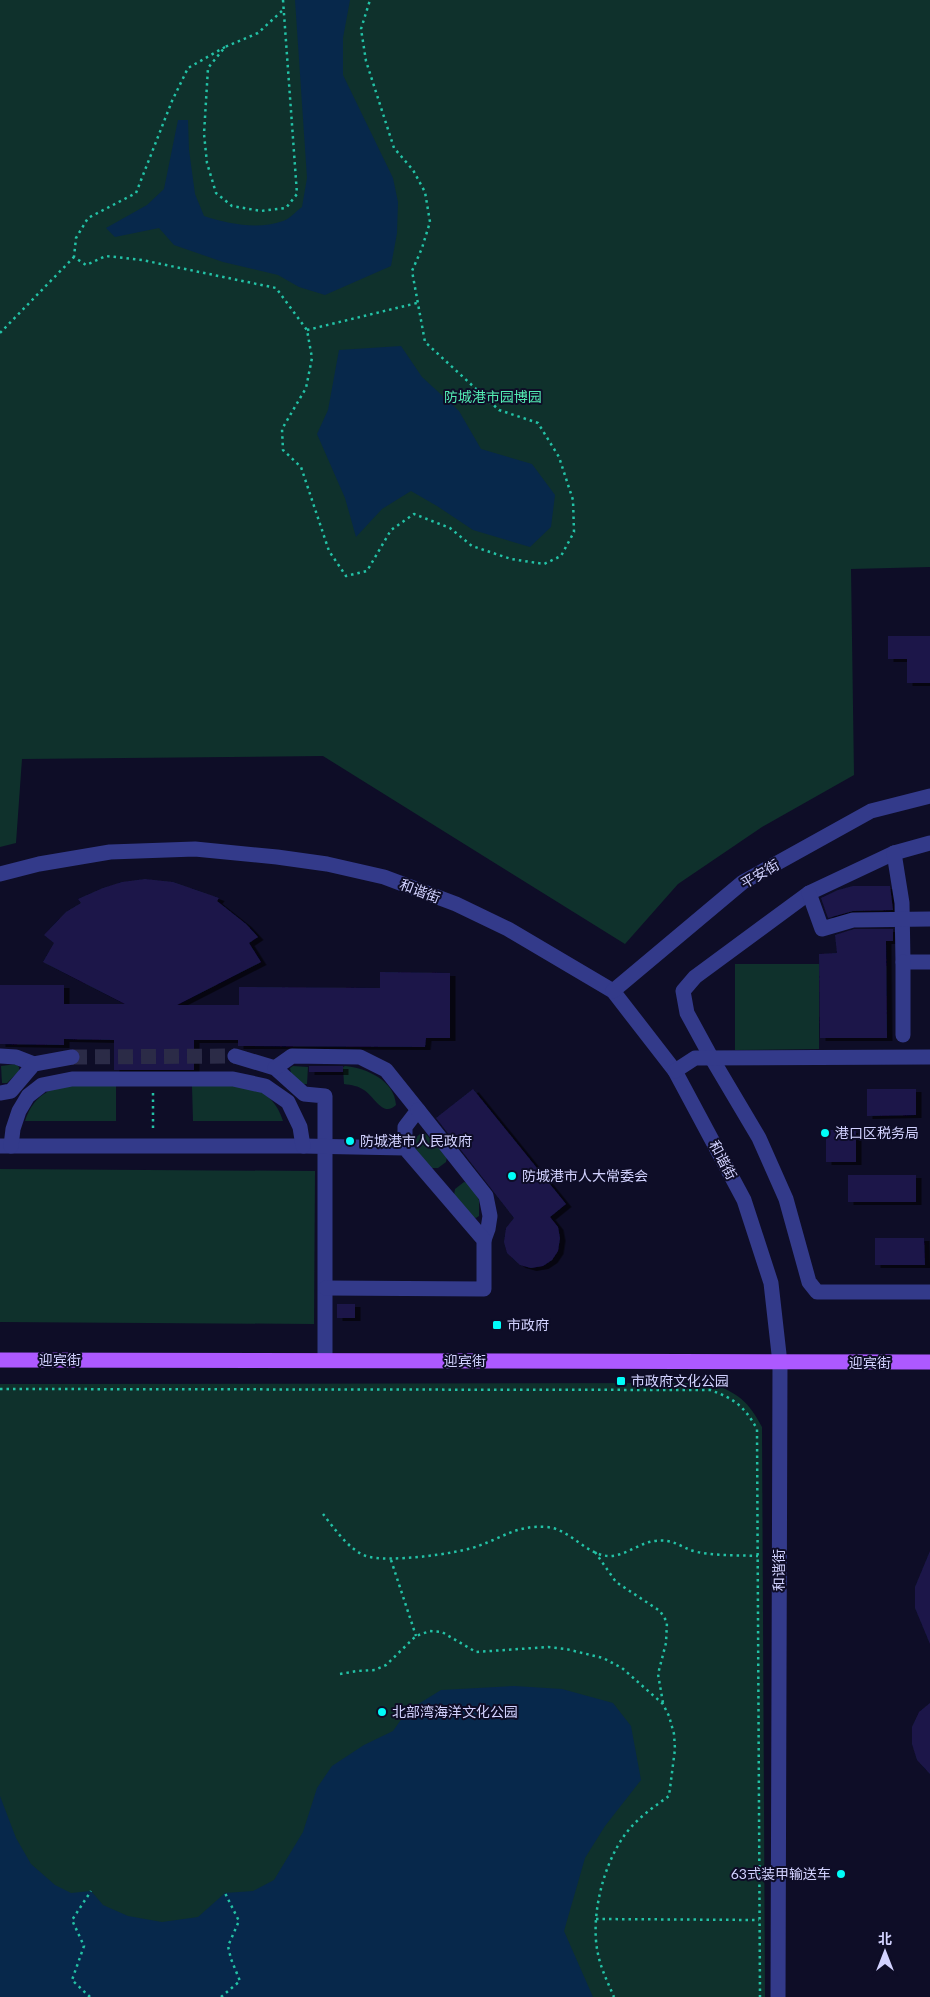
<svg xmlns="http://www.w3.org/2000/svg" width="930" height="1997" font-family="Lato,'Noto Sans SC',sans-serif">
<defs>
<filter id="shadow"><feDropShadow dx="5.5" dy="3" stdDeviation="0" flood-color="#0009"/></filter>
</defs>
<rect width="100%" height="100%" fill="#0e0d27"/>
<g fill="#0f312c">
<path d="M0 0H930V567L851 569 854 775 762 827 678 884 625 944 323 756 22 759 16 843 0 847Z"/>
<path d="M735 964H819V1049L735 1050Z"/>
<path d="M16 1064 19 1067V1071L7 1083H2L1 1066Z"/>
<path d="M293 1066 308 1067 307 1084H302L291 1073 290 1068Z"/>
<path d="M345 1066C367 1068 395 1081 396 1105 383 1118 374 1096 364 1090 358 1086 352 1085 344 1084L343 1067Z"/>
<path d="M61 1086H116V1121H25C31 1102 42 1092 61 1086Z"/>
<path d="M192 1086C229 1086 269 1077 283 1121H193Z"/>
<path d="M425 1133 447 1157 446 1162 438 1168H430L414 1148V1139L420 1134Z"/>
<path d="M0 1169 315 1171 314 1324 0 1322Z"/>
<path d="M464 1182 469 1183 479 1200V1216L476 1218 473 1217 454 1195 455 1189Z"/>
<path d="M711 1383C739 1394 747 1400 762 1427L765 1997H0V1384Z"/>
</g>
<g fill="#07284b">
<path d="M295 0H350L343 38V75L393 178 398 202 397 233 391 266 325 295 299 287 278 275 223 262 174 245 159 228 115 237 106 228 147 205 164 189 178 120H188L189 150 195 194 204 216C229 224 258 230 283 221 290 219 296 211 302 207L307 178Z"/>
<path d="M401 346 422 377 459 411 481 449 532 464 555 495 551 527 530 547 473 530 437 506 411 491 382 509 356 537 345 498 317 434 328 410 339 350Z"/>
<path d="M514 1686 562 1689 613 1703 631 1726 641 1780 605 1826 585 1858 564 1931 593 1997H0V1796L16 1838 31 1864 55 1885 71 1893 91 1891 103 1905 128 1916 162 1922 198 1917 225 1893 253 1891 274 1880 303 1832 317 1788 332 1766 364 1745 393 1731 407 1711 441 1690Z"/>
</g>
<g fill="#1b1749" filter="url(#shadow)">
<path d="M888 636H930V683H907V659H888Z"/>
<path d="M145 879 173 882 219 898 217 901 246 924 258 937 249 943 261 962 177 1005H239V987L380 988V972L450 973V1038H426L425 1047 238 1046V1040H194V1070H114V1040L64 1039V1045L0 1044V985H64V1004H125L43 962 54 943 44 935 66 912 81 903 78 899 103 888 122 882Z"/>
<path d="M853 886H890L893 910 853 911 828 918 821 898 838 890Z"/>
<path d="M854 929H893V941H886L887 1038H820L819 954 837 953 835 935Z"/>
<rect x="309" y="1066" width="34" height="6"/>
<path d="M473 1089 566 1204 550 1217 558 1227 560 1238 558 1251 552 1260 543 1266 531 1268 520 1265 507 1253 504 1242 506 1228 514 1218 436 1118Z"/>
<path d="M867 1089H916V1115L867 1116Z"/>
<rect x="826" y="1130" width="30" height="32"/>
<rect x="848" y="1175" width="68" height="27"/>
<path d="M875 1238H924L925 1265H875Z"/>
<rect x="337" y="1304" width="18" height="14"/>
<path d="M930 1551V1644L915 1608V1587Z"/>
<path d="M930 1703V1774L917 1760 912 1744V1727L919 1712Z"/>
</g>
<g fill="none" stroke-linecap="round" stroke-linejoin="round">
<path stroke="#2b2b47" stroke-width="15" stroke-dasharray="15 8" stroke-linecap="butt" d="M72 1057 235 1056"/>
<g stroke="#23c2a6" stroke-width="2.5" stroke-dasharray="2.5 4" stroke-linecap="butt">
<path d="M283 0 297 194 286 208 261 211 232 206 216 193 207 163 204 134 208 68 225 47 258 33 283 10"/>
<path d="M225 47 188 68 172 101 136 193 88 218 76 238 74 257 86 265 106 256 142 260 276 288 307 330 312 358 306 388 282 429 283 450 301 467 329 551 346 576 367 571 391 530 414 514 450 528 472 546 511 559 544 564 561 556 574 532 573 500 559 457 538 423 499 410 425 342 412 271 422 248 430 222 425 192 413 170 394 148 366 61 361 29 370 0"/>
<path d="M307 330 417 303"/>
<path d="M0 333 74 257"/>
<path d="M153 1093V1132"/>
<path d="M0 1389 710 1390C735 1399 744 1406 757 1429L760 1997"/>
<path d="M323 1514C334 1528 349 1550 366 1556 387 1563 457 1554 478 1546 504 1537 517 1525 546 1527 570 1528 587 1557 611 1556 626 1555 640 1543 654 1541 674 1538 681 1548 697 1552 717 1556 738 1555 758 1556"/>
<path d="M595 1552 616 1582 660 1611 667 1622 666 1643 658 1674 663 1703"/>
<path d="M391 1560 416 1636"/>
<path d="M340 1674 357 1671 375 1670 386 1665 416 1636 430 1631 442 1632 476 1652 548 1647 566 1649 603 1658 622 1668 663 1704 669 1716 674 1734 675 1749 669 1796C658 1804 646 1812 636 1822 606 1850 589 1914 598 1954 601 1969 608 1983 614 1997"/>
<path d="M596 1919 759 1920"/>
<path d="M90 1997 72 1980 84 1946 72 1920 91 1891"/>
<path d="M221 1997 240 1981 231 1959 228 1946 239 1921 225 1893"/>
</g>
<g stroke="#333a8a" stroke-width="15">
<path d="M930 843 894 853 809 893 695 977 683 991 687 1013 711 1057 759 1138 786 1199 809 1282 817 1292H930"/>
<path d="M894 853 902 903 903 962H930"/>
<path d="M0 874 39 864 110 852 195 849 277 857 327 864 384 877 456 904 508 929 613 991 675 1071 744 1200 771 1283 780 1363 778 1997"/>
<path d="M809 893 822 929 853 920 930 919"/>
<path d="M613 991 743 882 871 811 930 796"/>
<path d="M903 1035V962"/>
<path d="M0 1056 16 1057 34 1064"/>
<path d="M235 1056 275 1068 304 1094 325 1096V1360"/>
<path d="M275 1068 292 1056 360 1057 386 1070 418 1110 405 1127V1148"/>
<path d="M675 1071 695 1058 930 1057"/>
<path d="M0 1093 11 1091 34 1064 72 1057"/>
<path d="M418 1110 486 1196 490 1216 488 1229 484 1240"/>
<path d="M0 1146H303L405 1148 484 1240V1289L326 1288"/>
<path d="M11 1146 13 1129 19 1111 28 1096 42 1085 72 1079H233L265 1086 288 1102 300 1127 303 1146"/>
</g>
<path stroke="#ad59ff" stroke-width="15" d="M0 1360 930 1362"/>
</g>
<g fill="#00fdf9" stroke="#0e0d27" stroke-width="2">
<circle cx="825" cy="1133" r="5"/>
<circle cx="350" cy="1141" r="5"/>
<circle cx="512" cy="1176" r="5"/>
<rect x="492" y="1320" width="10" height="10" rx="2.5"/>
<rect x="616" y="1376" width="10" height="10" rx="2.5"/>
<circle cx="382" cy="1712" r="5"/>
<circle cx="841" cy="1874" r="5"/>
</g>
<g text-anchor="middle" stroke-width="4" stroke-linejoin="round" paint-order="stroke">
<g font-size="14" fill="#53ebb3" stroke="#0e0d27">
<text x="493" y="402">防城港市园博园</text>
</g>
<g font-size="14" fill="#d2d2ff" stroke="#0e0d27">
<text transform="translate(760 874) rotate(-31)" y="5">平安街</text>
<text transform="translate(420 891) rotate(21)" y="5">和谐街</text>
<text transform="translate(723 1160) rotate(62)" y="5">和谐街</text>
<text x="60" y="1365">迎宾街</text>
<text x="465" y="1366">迎宾街</text>
<text x="870" y="1368">迎宾街</text>
<text transform="translate(779 1570) rotate(-90)" y="5">和谐街</text>
</g>
<g font-size="14" fill="#d2d2ff" stroke="#0e0d27" text-anchor="start">
<text x="835" y="1138">港口区税务局</text>
<text x="360" y="1146">防城港市人民政府</text>
<text x="522" y="1181">防城港市人大常委会</text>
<text x="507" y="1330">市政府</text>
<text x="631" y="1386">市政府文化公园</text>
<text x="392" y="1717">北部湾海洋文化公园</text>
<text x="831" y="1879" text-anchor="end">63式装甲输送车</text>
</g>
</g>
<g transform="translate(885 1952)" stroke="#0e0d27" stroke-width="4" paint-order="stroke">
<path d="M0-4L9 19L0 12L-9 19Z" fill="#d2d2ff"/>
<text y="-8" font-size="14" font-weight="bold" text-anchor="middle" fill="#d2d2ff">北</text>
</g>
</svg>
